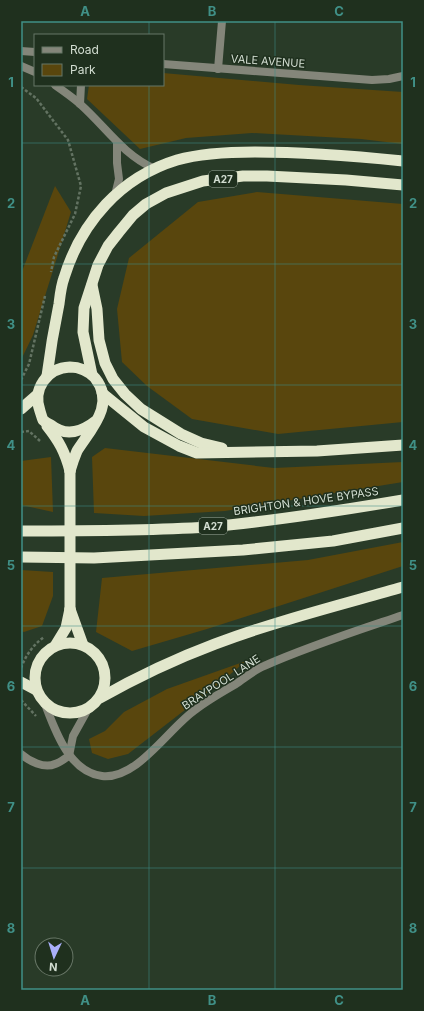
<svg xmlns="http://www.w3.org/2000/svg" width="424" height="1011" font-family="Inter,sans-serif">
<rect width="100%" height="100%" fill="#293b28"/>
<g fill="#59460d">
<path d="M163 73 299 85 403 92V144L361 139 252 133 186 138 140 149 87 99 89 85H163Z"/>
<path d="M55 186 71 212 33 335 21 360V274Z"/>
<path d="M257 192 403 204V422L278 434 192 419 147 386 122 362 117 309 129 258 198 202Z"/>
<path d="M105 448 274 468 403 462V482L225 511 144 516 94 513 92 457Z"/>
<path d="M51 457 53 512 21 505V461Z"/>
<path d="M403 542V566L207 629 132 651 96 632 102 578 308 560Z"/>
<path d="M21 570 53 572V596L42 626 24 632 21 631Z"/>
<path d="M246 661 221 682 128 754 108 759 92 753 89 739 105 731 124 712 167 689Z"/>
</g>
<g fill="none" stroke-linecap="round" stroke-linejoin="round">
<g stroke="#637362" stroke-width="2.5" stroke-dasharray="3 2" stroke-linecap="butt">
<path d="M21 87 36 98 68 140 81 186 75 214 54 257 51 272"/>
<path d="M21 380 29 364 45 296"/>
<path d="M21 432 29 431 40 441"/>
<path d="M21 668C26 655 33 645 44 637"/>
<path d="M21 700 36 716"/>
</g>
<g stroke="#84867a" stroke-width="8">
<path d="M21 51 35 52"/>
<path d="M163 64 372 80 389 79 403 76"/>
<path d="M21 66 35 72"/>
<path d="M218 69 222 21"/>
<path d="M55 85C63 91 72 97 80 104 106 127 122 154 155 169"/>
<path d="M80 104 81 85"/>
<path d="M115 195 119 179 117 163V143"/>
<path d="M45 704C55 730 69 772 102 776 137 780 168 729 195 710 208 700 222 692 236 684 245 678 254 670 264 666 309 646 356 631 403 615"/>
<path d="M21 754C29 761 44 769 55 764 60 763 65 758 69 756"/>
<path d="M69 756 73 736 88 709"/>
</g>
<g stroke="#e2e7cc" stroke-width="11">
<path d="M92 285 97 309 99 340 105 363 113 379 125 394 141 409 181 434 201 443 222 448"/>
<path d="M92 375 83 332 84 308 98 265 108 246 119 232 133 215 146 204 166 193 203 181 243 176H267L346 180 403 185"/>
<path d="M47 376C50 352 54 328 59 304 60 296 61 286 64 278 81 222 121 177 177 160 202 153 229 152 255 152 305 152 354 156 403 161"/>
<path d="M102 393 144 427 179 446 197 453 317 451 403 445"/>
<path d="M21 409 37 395"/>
<path d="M47 426C59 441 65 452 70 471"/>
<path d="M70 471C72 464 74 458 77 451 91 429 116 404 95 378 89 371 79 367 70 367 47 368 32 389 40 411 41 414 42 418 43 420 45 422 48 424 51 425 67 438 83 431 97 420"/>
<path d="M21 531C84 531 146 531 208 527 274 521 338 511 403 500"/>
<path d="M21 557 94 558 243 550 333 541 403 528"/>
<path d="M70 609 83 645"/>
<circle cx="70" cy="678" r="35"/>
<path d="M55 646 66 628 70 609"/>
<path d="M21 682 36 690"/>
<path d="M100 698C137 677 175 659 215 644 276 621 340 605 403 587"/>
</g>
<path stroke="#e2e7cc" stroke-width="11" d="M70 609V471"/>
</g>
<path fill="none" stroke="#409087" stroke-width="1" stroke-opacity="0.55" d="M149 21V35M275 21V990M149 85V990M21 143H403M21 264H403M21 385H403M21 506H403M21 626H403M21 747H403M21 868H403"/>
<g text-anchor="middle" stroke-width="3" stroke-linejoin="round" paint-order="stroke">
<g fill="#1f301e" stroke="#9daa9c" stroke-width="1">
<rect x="209" y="171" width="28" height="16" rx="3"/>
<rect x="199" y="518" width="28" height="16" rx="3"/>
</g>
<g font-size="10" font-weight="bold" fill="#d3ded2">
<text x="223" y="183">A27</text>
<text x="213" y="530">A27</text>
</g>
<g font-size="11" fill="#d3ded2" stroke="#1f301e">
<text transform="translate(268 61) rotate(4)" y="4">VALE AVENUE</text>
<text transform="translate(306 501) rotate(-8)" y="4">BRIGHTON &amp; HOVE BYPASS</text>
<text transform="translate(221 682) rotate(-33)" y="4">BRAYPOOL LANE</text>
</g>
</g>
<rect width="424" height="1011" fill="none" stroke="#1f301e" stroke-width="44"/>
<rect x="34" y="34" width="130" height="52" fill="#1f301e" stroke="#677666"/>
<rect x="42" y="47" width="20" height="6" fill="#84867a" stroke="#677666"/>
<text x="70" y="54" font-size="12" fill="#d3ded2">Road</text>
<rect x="42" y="64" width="20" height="12" fill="#59460d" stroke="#677666"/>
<text x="70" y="74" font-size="12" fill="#d3ded2">Park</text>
<g transform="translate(54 957) rotate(184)"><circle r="19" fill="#1f301e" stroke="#677666"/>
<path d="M0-3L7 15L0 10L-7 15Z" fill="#aab0fb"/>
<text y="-6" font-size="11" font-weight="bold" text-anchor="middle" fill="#d3ded2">N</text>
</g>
<rect x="22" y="22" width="380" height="967" fill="none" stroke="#409087" stroke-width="1.5"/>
<g font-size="13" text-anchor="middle" font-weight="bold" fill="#409087">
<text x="85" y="16">A</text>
<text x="212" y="16">B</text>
<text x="339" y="16">C</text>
<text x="11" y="87">1</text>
<text x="413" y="87">1</text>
<text x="11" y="208">2</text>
<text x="413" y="208">2</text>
<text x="11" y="329">3</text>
<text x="413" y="329">3</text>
<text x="11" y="450">4</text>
<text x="413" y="450">4</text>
<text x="11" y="570">5</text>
<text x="413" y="570">5</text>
<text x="11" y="691">6</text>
<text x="413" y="691">6</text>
<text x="11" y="812">7</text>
<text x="413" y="812">7</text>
<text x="11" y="933">8</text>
<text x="413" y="933">8</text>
<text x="85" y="1005">A</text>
<text x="212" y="1005">B</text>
<text x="339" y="1005">C</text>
</g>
</svg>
